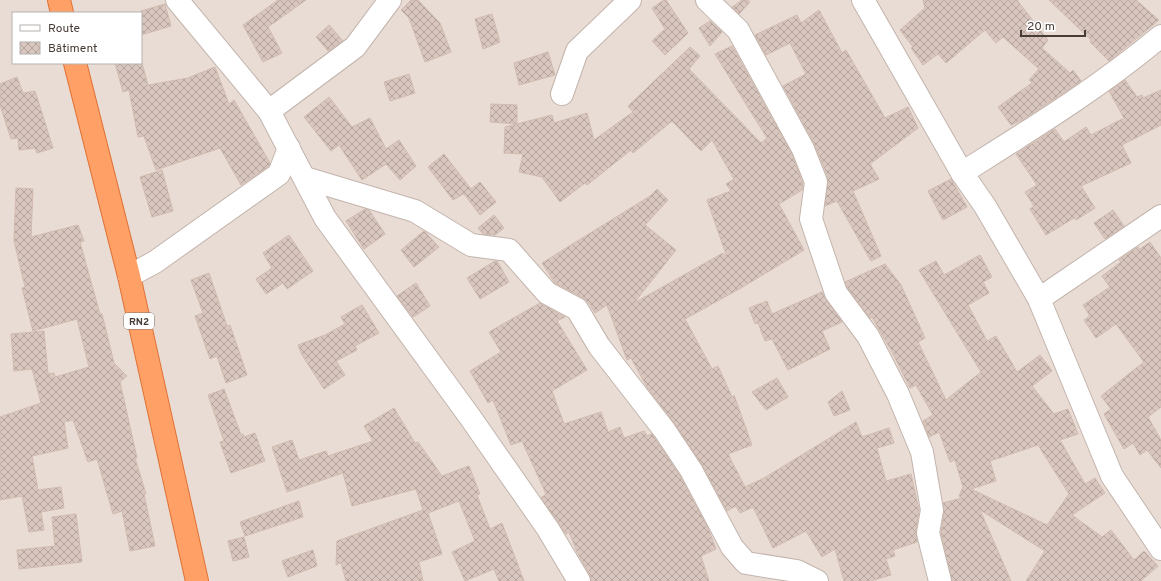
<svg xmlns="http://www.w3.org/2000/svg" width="1161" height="581" font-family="Overpass,sans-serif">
<defs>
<pattern id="building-cross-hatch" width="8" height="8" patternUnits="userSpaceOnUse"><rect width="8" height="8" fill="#d9c7bf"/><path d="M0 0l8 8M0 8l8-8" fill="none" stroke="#b2a39c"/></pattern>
</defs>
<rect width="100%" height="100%" fill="#f4ece7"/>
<path fill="#e8dcd5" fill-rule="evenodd" d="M0 0H1161V581H0ZM13 13H141V63H13Z"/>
<g fill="url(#building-cross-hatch)" stroke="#d1baaf" fill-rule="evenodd">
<path d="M278 0H306L268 27 282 53 263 62 243 25Z"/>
<path d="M411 0H418L440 23 451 52 425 62 409 18 401 10Z"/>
<path d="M664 0H666L688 33 665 55 652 41 665 29 652 8Z"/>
<path d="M742 0H748L750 2 739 14 732 7Z"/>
<path d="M923 0H1017L1048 40 1042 48 1070 73 1073 70 1081 81 1022 120 1011 125 998 107 1032 83 1029 80 1039 69 1003 37 996 43 985 30 946 63 938 54 923 65 911 48 913 47 900 30 925 8Z"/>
<path d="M1049 0H1136L1159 20 1109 61 1090 42 1091 40Z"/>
<path d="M165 4 171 26 141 35V11Z"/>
<path d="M819 10 842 53 846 50 885 118 908 107 918 128 870 164 879 179 853 191 881 256 871 261 837 201 825 206 828 177 814 143 783 86 806 74 790 43 766 55 755 35 797 15 801 23Z"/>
<path d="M492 14 500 42 483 49 475 19Z"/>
<path d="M710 21 722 32 710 46 699 28Z"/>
<path d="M329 25 343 41 328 51 316 37Z"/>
<path d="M732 46 792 154 803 184 802 190 779 204 804 250 741 288 685 319 712 369 718 366 732 397 734 395 752 445 728 454 745 487 764 478 856 422 862 437 889 428 894 443 877 448 886 481 911 474 919 510 916 531 917 542 893 550 895 556 886 559 891 575 871 581H844L835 549 822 557 806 531 773 548 753 507 740 513 736 506 727 511 701 463 675 424 648 389 631 358 627 360 607 305 595 313 589 303 583 298 555 283 542 263 650 196 657 189 668 200 645 225 676 250 634 303 723 253 727 257 707 200 731 191 726 184 734 179 712 140 701 151 672 121 633 153 631 150 587 185 585 183 560 202 542 177 519 172 523 154 504 153 505 127 552 115 554 123 587 113 594 140 633 112 628 106 690 47 700 56 689 69 761 143 767 138 715 54Z"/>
<path d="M548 52 555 75 519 85 514 63Z"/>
<path d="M115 63H142L148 85 188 78 215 67 229 104 234 100 270 163 269 166 241 185 220 148 156 170 144 136 138 137 129 90 123 92Z"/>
<path d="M409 74 415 93 390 101 384 82Z"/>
<path d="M17 77 23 93 35 91 53 148 37 153 35 148 19 150 18 138 11 139 0 105V84Z"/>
<path d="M1125 80 1137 97 1142 95 1143 98 1161 90V125L1122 145 1131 163 1081 186 1095 208 1076 220 1074 218 1046 235 1030 209 1034 206 1025 192 1037 185 1016 154 1055 129 1064 142 1086 127 1091 135 1124 118 1109 91Z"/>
<path d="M329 97 352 127 370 118 386 149 399 140 416 166 400 180 386 164 362 180 339 145 331 151 304 117Z"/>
<path d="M491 104 517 105V124L490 122Z"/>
<path d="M444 154 471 189 480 182 496 202 480 215 464 194 465 193 453 200 428 167Z"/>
<path d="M162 170 173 211 152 217 140 177Z"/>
<path d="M951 179 967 207 943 220 928 191Z"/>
<path d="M16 188 33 189 31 237 78 225 84 241 80 242 100 314H102L114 363 127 376 120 382 137 458H135L146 494H144L155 546 130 551 122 511 113 514 97 459 88 462 73 420 64 422 68 448 32 456 38 490 61 487 64 508 41 512 44 530 29 532 22 496 0 500V417L41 403 32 369 14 371 11 334 44 331 48 374 54 373 55 377 89 367 77 319 33 331 22 288 25 287 14 241Z"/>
<path d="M365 209 369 210 385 234 364 249 346 221Z"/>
<path d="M1113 210 1124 226 1105 239 1094 223Z"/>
<path d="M494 215 504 228 495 235 483 234 478 228Z"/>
<path d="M424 231 439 247 414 267 401 250Z"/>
<path d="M289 235 313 271 287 289 283 283 266 294 256 279 272 268 263 253Z"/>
<path d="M1150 242 1161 258V407L1148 417 1161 440V468L1147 450 1140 455 1133 443 1124 449 1104 414 1111 409 1101 396 1144 362 1116 324 1096 338 1084 320 1090 316 1083 305 1110 287 1102 276 1121 262 1119 260 1138 247 1140 249Z"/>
<path d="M980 255 992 277 983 282 989 293 968 305 987 341 996 336 1017 372 1040 355 1052 371 1032 386 1054 414 1068 409 1078 434 1060 440 1085 484 1095 478 1105 493 1072 515 1102 537 1111 530 1134 560 1144 551 1158 566 1141 581H1026L1045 551 980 510 1011 581H952L941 533 944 512 943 503 962 498 959 496 963 487 955 460 950 462 939 432 929 437 923 421 933 415 916 385 910 388 892 352 872 317 870 318 847 287 845 282 885 264 901 285 925 338 918 342 946 400 981 372 919 270 936 261 944 275ZM1038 445 1069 494 1047 525 971 489 996 481 990 461Z"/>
<path d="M495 261H497L509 282 480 299 467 278Z"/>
<path d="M209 273 227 326 230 325 247 375 226 383 217 356 210 359 195 316 203 313 191 280Z"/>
<path d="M416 283 430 306 413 317 397 296Z"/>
<path d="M822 292 826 300 842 322 822 331 830 349 788 370 772 339 765 341 758 323 755 324 749 308 767 301 772 314Z"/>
<path d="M540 303 565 317 557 321 587 370 552 391 564 424 601 412 608 432 620 427 624 438 644 431 647 436 652 434 680 476 708 528 716 549 701 556 709 581H591L590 575 577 552 569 532 566 534 541 498 546 494 522 441 511 445 493 400 488 403 470 371 501 352 489 332Z"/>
<path d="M362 305 379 333 355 346 357 350 336 361 345 375 324 389 302 355 298 345 325 335 345 324 341 317Z"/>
<path d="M777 378 788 397 766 410 752 392Z"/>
<path d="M224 389 241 435 243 434 244 437 255 433 265 461 231 473 220 442 224 441 208 395Z"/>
<path d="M842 391 850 410 834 416 828 402Z"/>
<path d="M394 408 415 443 418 442 442 476 469 466 480 494 477 495 490 529 502 523 524 581H499L494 569 465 581 452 552 475 541 459 501 428 513 442 554 419 562 423 581H346L341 563 336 565 337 541 423 510 416 489 352 506 343 473 287 492 272 447 292 440 299 460 326 451 328 456 373 441 364 426Z"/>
<path d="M299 501 303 517 245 536 240 522Z"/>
<path d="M76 514 82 562 19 569 17 550 55 546 52 517Z"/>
<path d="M244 537 249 557 233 561 228 541Z"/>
<path d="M313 550 317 566 288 577 282 561Z"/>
</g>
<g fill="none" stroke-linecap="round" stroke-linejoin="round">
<g stroke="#c3b4ac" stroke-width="24">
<g id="street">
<path d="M177 0 269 111 325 218 470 417 548 529 579 581"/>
<path d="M707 0 738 30 803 149 816 182 811 219 836 293 868 336 898 394 922 452 932 510 928 533 940 581"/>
<path d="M863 0 962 173 985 206 1039 299 1112 476 1161 549"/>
<path d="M562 94 577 51 630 0"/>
<path d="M269 111 355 47 390 0"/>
<path d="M962 173C1030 130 1099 88 1161 36"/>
<path d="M305 178 415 211 471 245 509 250 547 293 577 309 599 346 665 431 691 470 732 547 746 563 797 571 817 581"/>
<path d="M129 276 155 262 279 174 289 148"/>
<path d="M1039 299 1161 216"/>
</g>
</g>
<g stroke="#e17033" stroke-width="24">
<g id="highway">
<path d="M59 0 62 13"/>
<path d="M75 63 129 276 197 581"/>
</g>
</g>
<use href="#street" stroke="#fff" stroke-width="22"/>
<use href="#highway" stroke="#ffa166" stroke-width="22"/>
</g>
<g text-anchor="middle" stroke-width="3" stroke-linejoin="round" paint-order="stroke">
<rect fill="#fff" stroke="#7e7672" stroke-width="1" x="124" y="313" width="30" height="16" rx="3"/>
<g font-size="10" font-weight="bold" fill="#473b36">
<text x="139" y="325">RN2</text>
</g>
</g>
<rect x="12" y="12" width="130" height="52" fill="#ffffff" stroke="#b5b1af"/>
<rect x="20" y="25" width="20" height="6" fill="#ffffff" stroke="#b5b1af"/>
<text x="48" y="32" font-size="12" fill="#473b36">Route</text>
<rect x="20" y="42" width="20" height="12" fill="url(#building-cross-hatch)" stroke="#b5b1af"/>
<text x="48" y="52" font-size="12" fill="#473b36">Bâtiment</text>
<path d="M1021 30v6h64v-6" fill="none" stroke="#473b36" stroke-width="2"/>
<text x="1027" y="30" font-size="12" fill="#473b36" stroke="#ffffff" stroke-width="3" paint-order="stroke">20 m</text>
</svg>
